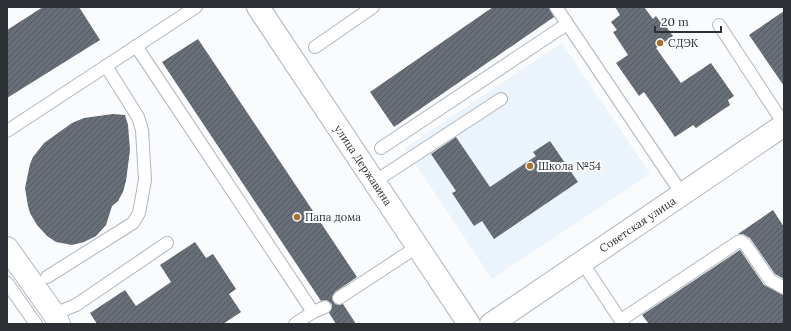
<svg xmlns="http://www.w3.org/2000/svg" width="791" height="331" font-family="Lora,serif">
<defs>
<pattern id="building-hatch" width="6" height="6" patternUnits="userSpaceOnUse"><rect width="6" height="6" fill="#686f78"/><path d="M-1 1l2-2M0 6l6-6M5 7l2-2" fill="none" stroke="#51575e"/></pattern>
</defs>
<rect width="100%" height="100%" fill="#fafbfd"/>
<path fill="#ebf3fd" d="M562 43 650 174 492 279 405 148Z"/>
<g fill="url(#building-hatch)">
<path d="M43 7H79L100 40 7 98V30Z"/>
<path d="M493 7H549L554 17 394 127 370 92Z"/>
<path d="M615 7H644L653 19 656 16 661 23 663 22 673 36 656 48 681 83 711 63 734 96 728 100 730 105 696 128 693 125 675 137 644 92 639 96 616 63 628 55 613 32 617 30 611 22 620 15Z"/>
<path d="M784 11V86L749 35Z"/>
<path d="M198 39 357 277 335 292 332 298 335 304 339 305 343 304 356 324H336L329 313 332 308V304L326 300 321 301 162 62Z"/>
<path d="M113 114 125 115 128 125 130 150 126 181 123 192 118 201 112 206 106 225 96 236 84 242 72 245 56 242 47 236 37 225 30 213 28 206 25 188 30 164 33 157 44 143 72 123 84 118Z"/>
<path d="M456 137 490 187 536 156 533 152 550 141 578 182 494 239 482 221 474 226 452 193 456 191 431 154Z"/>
<path d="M773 210 784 227V279L775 274 750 238 743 234H738Z"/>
<path d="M195 242 206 258 213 254 236 289 229 294 241 312 223 324H97L90 313 125 290 136 306 171 282 160 265Z"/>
<path d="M740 250 764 285 784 295V324H649L642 315Z"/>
</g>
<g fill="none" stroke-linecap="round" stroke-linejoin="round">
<g stroke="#afb6c0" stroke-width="14">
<g id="lane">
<path d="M556 7 682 194"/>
<path d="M719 25 784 124"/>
<path d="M136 46 313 312"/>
<path d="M315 47 373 7"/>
<path d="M7 131 196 7"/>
<path d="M381 148 567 24"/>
<path d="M374 182 501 99"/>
<path d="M582 262 623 324"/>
<path d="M47 277 133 223 139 213 145 180 142 130 138 117 106 66"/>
<path d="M7 283 36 324"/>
<path d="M339 298 417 247"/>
<path d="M54 314 76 305 167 243"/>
<path d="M621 320 738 242 741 241 745 244 770 280 784 288"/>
<path d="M295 324 313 312 325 307"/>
</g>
</g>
<g stroke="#afb6c0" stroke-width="24">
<g id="street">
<path id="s1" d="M258 7 469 324"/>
<path d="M7 248 54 314 59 324"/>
</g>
</g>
<g stroke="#afb6c0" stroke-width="24">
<g id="secondary">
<path id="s2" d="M491 324 784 125"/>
</g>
</g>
<use href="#lane" stroke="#fff" stroke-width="12"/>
<use href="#street" stroke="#fff" stroke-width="22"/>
<use href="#secondary" stroke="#fff" stroke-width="22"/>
</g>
<g fill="#a8732d" stroke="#fafbfd" stroke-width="1.5">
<circle cx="660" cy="43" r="4"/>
<circle cx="530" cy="166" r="4"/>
<circle cx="297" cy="217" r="4"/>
</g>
<g text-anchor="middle" stroke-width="4" stroke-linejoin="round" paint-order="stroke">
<g font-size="11" fill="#2c2f33" stroke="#fafbfd" text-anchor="start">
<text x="668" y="47">СДЭК</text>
<text x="538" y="170">Школа №54</text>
<text x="305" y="221">Папа дома</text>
</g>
<g font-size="11" fill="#2c2f33" stroke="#fafbfd">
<text dy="4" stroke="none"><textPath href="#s1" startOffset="190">улица Державина</textPath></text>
<text dy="4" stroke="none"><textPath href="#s2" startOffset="177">Советская улица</textPath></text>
</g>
</g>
<rect width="791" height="331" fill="none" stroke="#2c2f33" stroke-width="16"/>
<path d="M655 26v6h66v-6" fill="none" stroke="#2c2f33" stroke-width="2"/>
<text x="661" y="26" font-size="12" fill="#2c2f33" stroke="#fafbfd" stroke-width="3" paint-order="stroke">20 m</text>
</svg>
